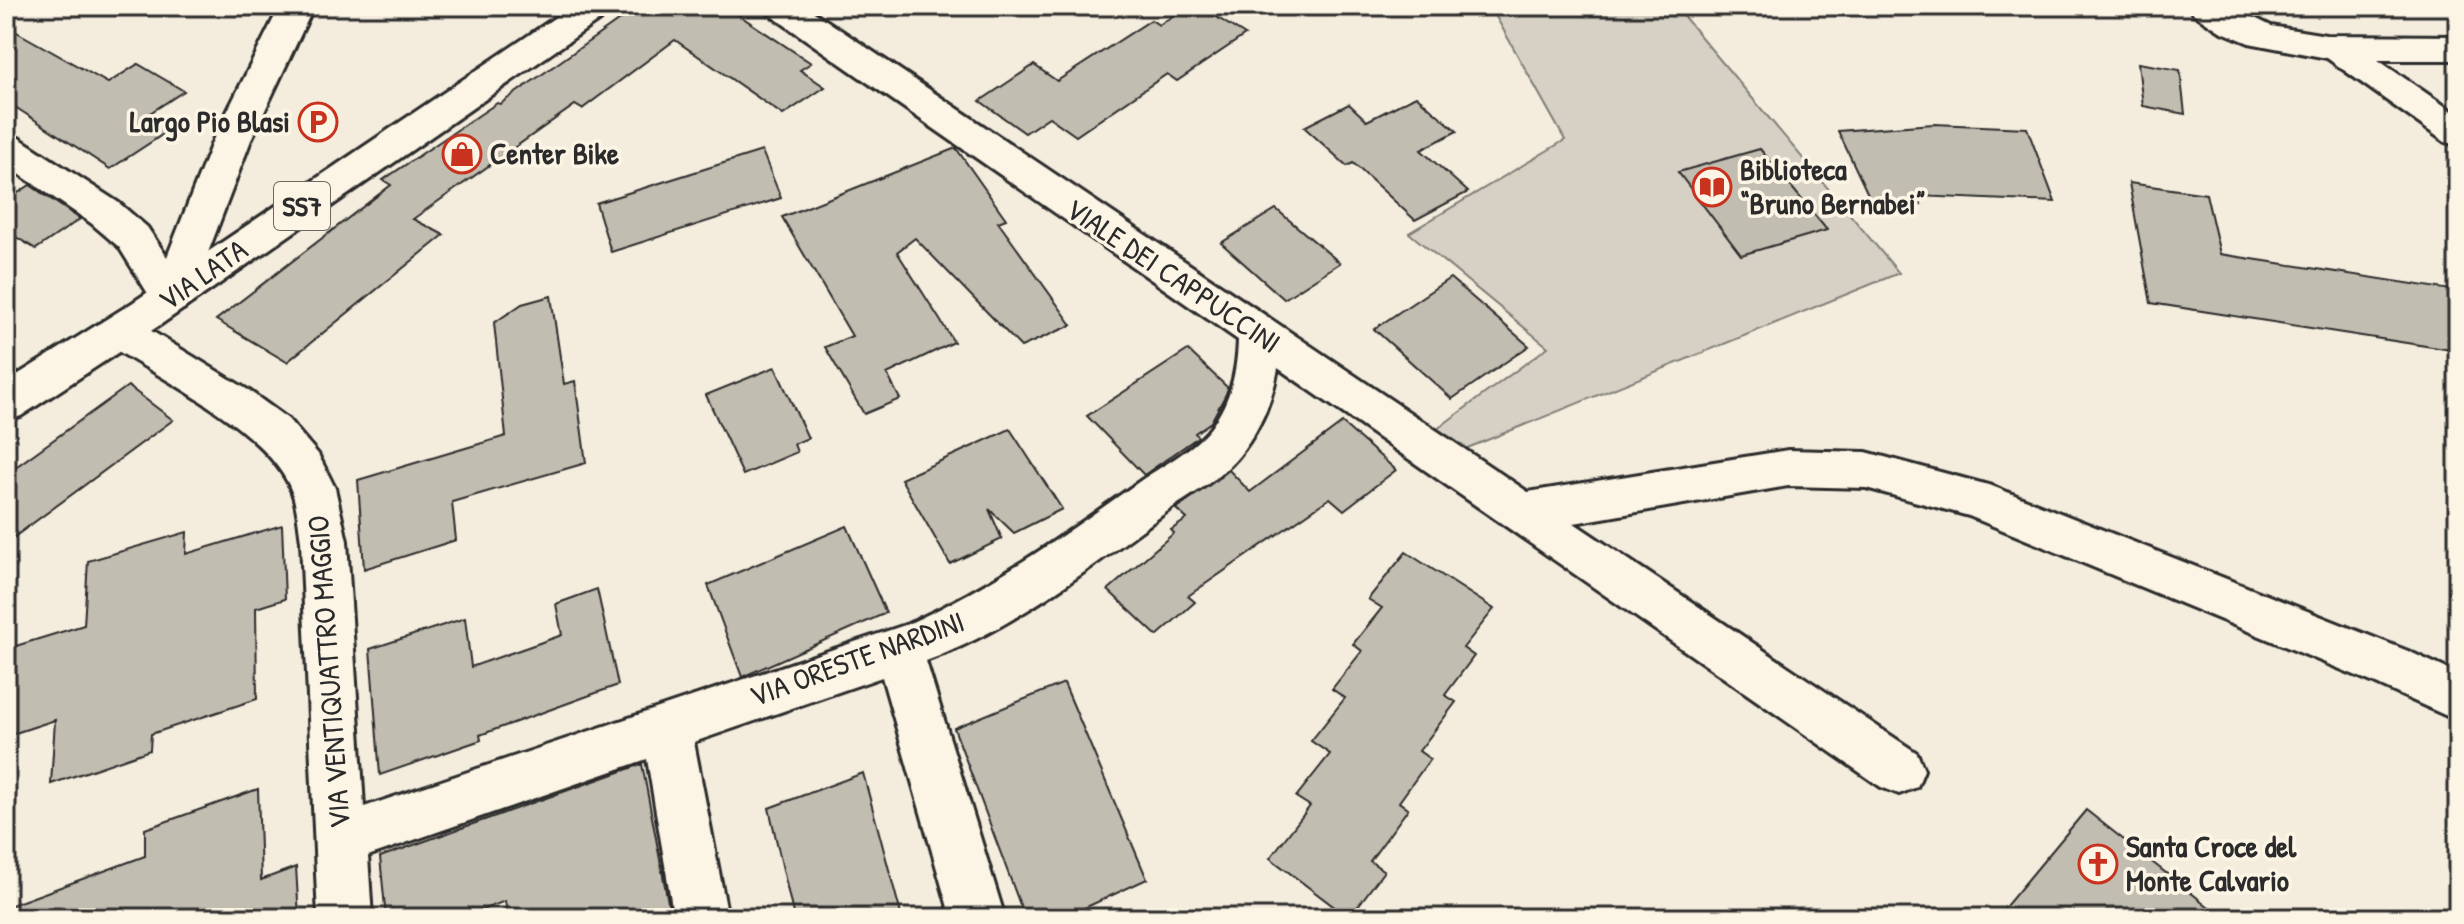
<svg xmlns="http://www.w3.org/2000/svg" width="2464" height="924" font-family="'Patrick Hand',sans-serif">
<rect width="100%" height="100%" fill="#f4edde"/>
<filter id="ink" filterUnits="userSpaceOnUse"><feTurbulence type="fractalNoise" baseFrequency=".0125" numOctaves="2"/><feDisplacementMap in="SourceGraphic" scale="16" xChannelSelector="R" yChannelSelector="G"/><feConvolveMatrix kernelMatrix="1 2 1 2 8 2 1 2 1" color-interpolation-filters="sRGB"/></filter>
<g filter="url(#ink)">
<path fill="#d6d1c4" stroke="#807e78" stroke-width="2" d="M1490 6H1675L1899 273 1465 449 1437 429 1548 347 1409 233 1565 140Z"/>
<g fill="#c2bdb1" stroke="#2b2b2b" stroke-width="2">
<path d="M625 6H725L811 63 800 70 825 87 783 115 675 40 582 109 575 105 413 219 444 235 287 362 216 320 391 185 383 180 497 103 500 104 632 11Z"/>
<path d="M1199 6 1245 35 1177 81 1167 74 1076 136 1049 117 1025 133 980 101 1034 65 1057 81 1151 20 1159 25 1179 12 1184 15Z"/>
<path d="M6 26 108 83 138 64 184 91 147 115 171 129 110 169 6 101Z"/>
<path d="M2138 63 2180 70 2185 114 2143 106Z"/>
<path d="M1416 96 1457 131 1421 150 1468 192 1415 220 1353 163 1347 166 1304 127 1349 104 1367 121Z"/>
<path d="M1934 124 2027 128 2055 202 1918 196 1921 204 1874 207 1838 131Z"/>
<path d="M956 148 1006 219 998 222 1072 325 1021 347 915 238 897 252 954 342 887 374 900 399 864 414 825 347 852 336 782 217Z"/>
<path d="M1760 149 1827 230 1741 255 1678 172Z"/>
<path d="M762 151 781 198 611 252 596 203Z"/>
<path d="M2129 183 2206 194 2220 254 2458 291V351L2151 303Z"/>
<path d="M30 185 80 219 36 249 6 231V201Z"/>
<path d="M1276 209 1340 263 1284 299 1221 243Z"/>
<path d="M1450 278 1529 346 1452 399 1374 329Z"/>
<path d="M551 296 564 384 575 381 586 463 452 502 456 540 364 569 358 480 506 436 494 323 522 304Z"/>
<path d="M1188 350 1228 388 1226 394 1211 422 1195 433 1198 437 1144 475 1087 416Z"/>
<path d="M775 367 808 438 794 444 797 452 743 475 706 395Z"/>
<path d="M128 386 173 420 6 543V474Z"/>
<path d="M1342 423 1396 470 1344 510 1330 498 1188 596 1195 602 1157 636 1108 590 1174 533 1171 530 1187 519 1176 509 1229 470 1250 492Z"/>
<path d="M1010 429 1062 509 1014 533 989 509 1002 539 950 564 901 479Z"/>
<path d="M282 525 285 599 256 608 257 699 151 734 150 750 51 784 55 720 6 736V649L84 625 88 561 187 532 186 554Z"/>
<path d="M847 526 886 613 742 677 708 585Z"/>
<path d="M1406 552 1494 609 1463 648 1474 656 1445 695 1456 702 1419 751 1430 759 1399 802 1408 809 1370 861 1384 871 1349 918 1270 858 1310 806 1296 797 1330 754 1311 741 1345 698 1332 689 1362 651 1353 644 1382 608 1368 599Z"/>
<path d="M597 589 618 685 480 735 481 740 380 775 370 649 465 618 471 667 562 635 556 604Z"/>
<path d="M1064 683 1147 879 1063 918H1025L954 728Z"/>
<path d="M642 764 671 918H508L505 901 461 918H386L380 857Z"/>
<path d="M863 773 902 918H794L769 808Z"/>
<path d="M258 789 261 880 296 867 299 918H6V907L145 856V829Z"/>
<path d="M2086 810 2223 918H1996Z"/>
</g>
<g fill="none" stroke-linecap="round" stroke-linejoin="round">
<g stroke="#2b2b2b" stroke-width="6">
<g id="minor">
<path d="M280 6H314L251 140 191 297 185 308 171 312 157 308 119 247 91 223 6 165V134L19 138 119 203 147 227 167 257 213 140Z"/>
<path d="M764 6H805L1528 492 1788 450 1866 452 1992 486 2408 651 2458 674V721L2374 683 1969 516 1866 488 1788 486 1574 523 1917 753 1924 770 1917 787 1899 794 1881 787 1278 368C1273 398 1261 427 1242 452 1224 477 1190 495 1165 513 1090 568 1015 628 926 661L1005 918H951L882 677 694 742 728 918H674L647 759 368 856 372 918H318L301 541C298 521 297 499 287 481 257 425 159 377 105 343L99 332 105 321 120 316 135 321 248 390 288 419 318 454 335 488 347 541 364 807 908 624C994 585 1063 536 1140 481 1163 465 1195 449 1212 426 1231 400 1237 371 1238 340L769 14Z"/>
<path d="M2189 6H2230L2271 26 2326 35 2458 36V60H2378L2458 115V146L2445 142 2327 58 2249 43 2220 31 2194 14Z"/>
</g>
</g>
<g stroke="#2b2b2b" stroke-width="6">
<path id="major" d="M572 6H613L608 14 160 325 21 416 6 421V382L132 303Z"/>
</g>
<use href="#minor" fill="#fcf5e5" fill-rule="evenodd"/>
<use href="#major" fill="#fcf5e5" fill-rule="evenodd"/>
</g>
</g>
<defs>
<g id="parking-ring" transform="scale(2)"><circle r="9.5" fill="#fcf5e5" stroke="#c8321e" stroke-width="1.5"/><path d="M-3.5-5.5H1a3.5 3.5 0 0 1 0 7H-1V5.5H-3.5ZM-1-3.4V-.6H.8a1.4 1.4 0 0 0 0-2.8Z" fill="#c8321e"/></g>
<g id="shop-ring" transform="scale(2)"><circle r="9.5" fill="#fcf5e5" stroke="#c8321e" stroke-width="1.5"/><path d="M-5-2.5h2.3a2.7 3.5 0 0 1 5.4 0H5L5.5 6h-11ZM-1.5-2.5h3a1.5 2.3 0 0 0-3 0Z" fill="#c8321e"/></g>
<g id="library-ring" transform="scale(2)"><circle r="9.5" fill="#fcf5e5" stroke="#c8321e" stroke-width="1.5"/><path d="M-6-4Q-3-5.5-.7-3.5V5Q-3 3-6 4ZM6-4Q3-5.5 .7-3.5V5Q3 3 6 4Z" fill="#c8321e"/></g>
<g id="church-ring" transform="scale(2)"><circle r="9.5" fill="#fcf5e5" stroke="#c8321e" stroke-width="1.5"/><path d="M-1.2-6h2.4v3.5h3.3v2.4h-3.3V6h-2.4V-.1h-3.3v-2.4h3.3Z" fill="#c8321e"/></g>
</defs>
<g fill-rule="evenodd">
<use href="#parking-ring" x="318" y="122"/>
<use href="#shop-ring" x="462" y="154"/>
<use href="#library-ring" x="1712" y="187"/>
<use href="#church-ring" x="2098" y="864"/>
</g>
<g text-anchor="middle" stroke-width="7" stroke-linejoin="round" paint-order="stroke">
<rect fill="#fcf5e5" stroke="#6a6863" stroke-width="2" x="274" y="182" width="56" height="48" rx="6"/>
<g font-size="28" font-weight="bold" fill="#2b2b2b">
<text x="302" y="216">SS7</text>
</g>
<g font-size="30" font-weight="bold" fill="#2b2b2b" stroke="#fcf5e5" text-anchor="start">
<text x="290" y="132" text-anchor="end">Largo Pio Blasi</text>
<text x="490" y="164">Center Bike</text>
<text x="1740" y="180">Biblioteca<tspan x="1740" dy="34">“Bruno Bernabei”</tspan></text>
<text x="2126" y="857">Santa Croce del<tspan x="2126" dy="34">Monte Calvario</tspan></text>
</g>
<g font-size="30" fill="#2b2b2b" stroke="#fcf5e5">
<text transform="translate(203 275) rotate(-35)" y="10">VIA LATA</text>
<text transform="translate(1173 276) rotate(34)" y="10">VIALE DEI CAPPUCCINI</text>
<text transform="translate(857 659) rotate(-20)" y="10">VIA ORESTE NARDINI</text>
<text transform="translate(329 672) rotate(-94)" y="10">VIA VENTIQUATTRO MAGGIO</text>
</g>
</g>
<rect width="2464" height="924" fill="none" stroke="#fcf5e5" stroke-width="32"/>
<rect x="16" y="16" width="2432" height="892" fill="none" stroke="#2b2b2b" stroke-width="3" filter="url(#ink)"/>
</svg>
